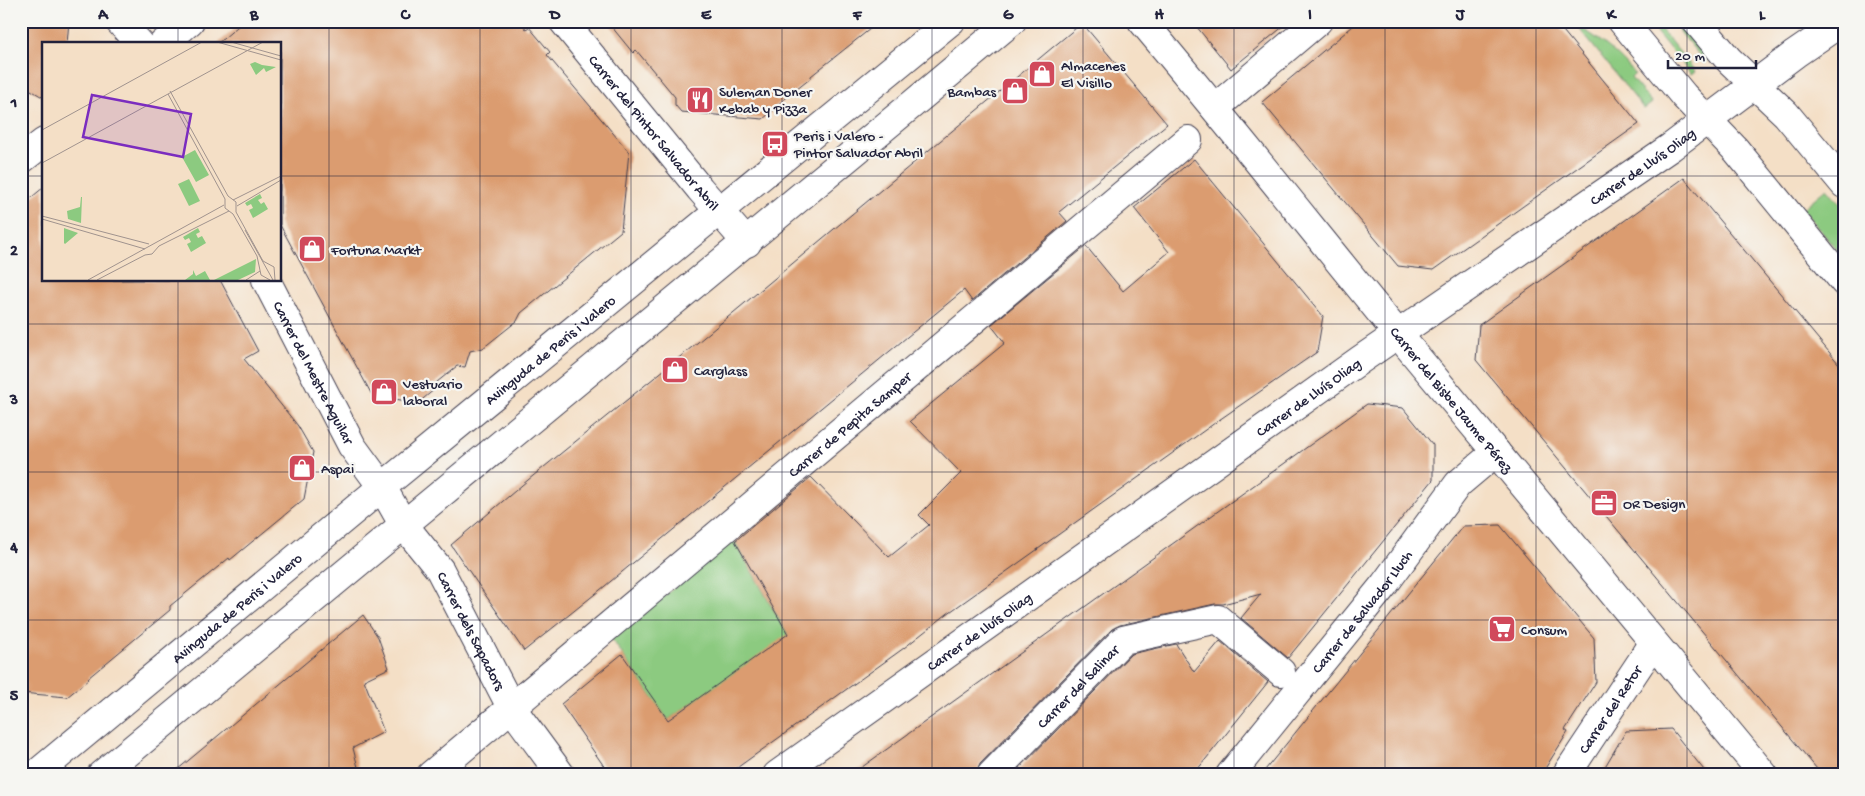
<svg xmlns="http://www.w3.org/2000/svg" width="1865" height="796" font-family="'Gochi Hand',sans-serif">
<rect width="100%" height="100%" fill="#f6f6f2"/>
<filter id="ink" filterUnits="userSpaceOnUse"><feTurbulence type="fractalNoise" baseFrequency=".02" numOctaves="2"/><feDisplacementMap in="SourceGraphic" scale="10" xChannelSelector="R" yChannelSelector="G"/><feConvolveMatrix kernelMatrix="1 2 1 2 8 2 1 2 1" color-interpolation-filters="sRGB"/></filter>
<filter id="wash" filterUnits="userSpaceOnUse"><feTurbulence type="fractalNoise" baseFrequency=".0096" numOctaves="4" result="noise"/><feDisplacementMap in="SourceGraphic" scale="20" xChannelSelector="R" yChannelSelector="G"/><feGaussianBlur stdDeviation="1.12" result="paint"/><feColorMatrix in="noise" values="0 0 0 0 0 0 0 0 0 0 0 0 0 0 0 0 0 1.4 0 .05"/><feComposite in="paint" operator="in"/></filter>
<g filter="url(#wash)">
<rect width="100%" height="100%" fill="#f4dfc6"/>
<g fill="#8cca80" stroke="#57765e">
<path d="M1647 21H1654L1695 71 1691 74Z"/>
<path d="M1671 21H1677L1708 59 1705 62Z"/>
<path d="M1577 26C1600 38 1619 55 1635 74L1631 78 1652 103 1644 109Z"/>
<path d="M1827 188 1844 208V258L1802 209Z"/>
<path d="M734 540 788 635 668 720 611 638Z"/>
</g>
<g id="blocks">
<g fill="#db9c70">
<path d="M21 21H69L67 44H44V98L21 84Z"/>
<path d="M244 21H521L526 29 529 27 550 52 547 55 629 152 621 231 521 313 517 321 483 348 470 351 465 367 457 366 432 386 435 389 418 403 372 395 280 225V44H217Z"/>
<path d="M607 21H880L811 76V78L776 106 775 109 763 119 681 112 675 105V97L636 50 633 53Z"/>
<path d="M1192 21H1290L1231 69Z"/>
<path d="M1359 21H1555L1639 124 1433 270 1398 266 1262 102Z"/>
<path d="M1082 23 1167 124 1059 212 1067 221 972 301 964 290 605 586 524 651 451 545 528 480 686 352Z"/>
<path d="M1194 159 1323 316 1317 352 1219 420 947 614 904 648 727 775H610L561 704 622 654 668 720 788 634 735 541 811 477 889 557 929 525 919 515 961 473 910 421 1005 343 991 325 1086 246 1123 291 1169 252 1134 208Z"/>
<path d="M1684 178 1844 370V775H1822L1476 360 1479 325Z"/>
<path d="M44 187V280H220L258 351 244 359 298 426 313 452 304 499 230 560 229 558 170 606V610L88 678 89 679 67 697 21 693V206Z"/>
<path d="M1367 404 1403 408 1433 445V480L1288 658 1241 618 1261 594 1223 604H1215L1120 625 1112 629 980 764 976 775H851Z"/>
<path d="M1500 525 1594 638 1596 682 1565 730 1568 732 1541 775H1261L1463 526Z"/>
<path d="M363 615 378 637 389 668 364 680 384 732 353 748 360 775H171Z"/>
<path d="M1220 641 1268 682 1193 775H1013L1131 654 1176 644 1194 672Z"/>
<path d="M1671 729 1708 775H1600L1626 731Z"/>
</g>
</g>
</g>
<g filter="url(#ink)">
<use href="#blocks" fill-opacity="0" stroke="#423e50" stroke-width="1"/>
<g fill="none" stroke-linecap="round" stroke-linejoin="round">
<g stroke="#423e50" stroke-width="30">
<g id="street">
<path id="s1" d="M563 21 700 189 747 243"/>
<path id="s2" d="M1142 21C1229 124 1312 229 1397 333 1519 481 1641 629 1764 775"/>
<path d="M1215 108 1318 21"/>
<path id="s3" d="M382 487 403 524 440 570 511 707 561 775"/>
<path id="s4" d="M431 775 1188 140"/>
<path id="s5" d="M777 775 1360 360 1671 147 1795 54 1843 21"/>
<path id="s6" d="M991 775 1123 640 1218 619 1281 672"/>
<path id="s7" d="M1230 775 1384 585 1458 484 1496 452"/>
<path id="s8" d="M1566 775 1653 644"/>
</g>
</g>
<g stroke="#423e50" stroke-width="30">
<g id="secondary">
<path d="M119 21 140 44"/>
<path d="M1622 21 1684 96 1736 150 1844 282"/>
<path d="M1696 21 1729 60 1786 114 1844 184"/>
<path d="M163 44 190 21"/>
<path d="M21 160 44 142"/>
<path id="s9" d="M266 280 352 446 382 487"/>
</g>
</g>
<g stroke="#423e50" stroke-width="30">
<g id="primary">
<path id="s10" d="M35 775 382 487 951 21"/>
<path d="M101 775C404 522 710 274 1012 21"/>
</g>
</g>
<use href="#street" stroke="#fff" stroke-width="28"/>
<use href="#secondary" stroke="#fff" stroke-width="28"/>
<use href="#primary" stroke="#fff" stroke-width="28"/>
</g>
</g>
<path fill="none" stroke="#22223b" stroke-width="1" stroke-opacity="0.55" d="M178 21V44M329 21V775M480 21V775M631 21V775M782 21V775M932 21V775M1083 21V775M1234 21V775M1385 21V775M1536 21V775M1687 21V775M21 176H44M280 176H1844M178 280V775M21 324H1844M21 472H1844M21 620H1844"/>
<defs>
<g id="shop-square" transform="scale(1.4375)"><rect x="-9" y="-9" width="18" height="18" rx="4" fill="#d1495b" stroke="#f6f6f2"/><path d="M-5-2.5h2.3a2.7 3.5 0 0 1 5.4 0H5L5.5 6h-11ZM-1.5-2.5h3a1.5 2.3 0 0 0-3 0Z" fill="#fff"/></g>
<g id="restaurant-square" transform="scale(1.4375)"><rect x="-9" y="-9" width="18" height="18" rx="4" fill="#d1495b" stroke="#f6f6f2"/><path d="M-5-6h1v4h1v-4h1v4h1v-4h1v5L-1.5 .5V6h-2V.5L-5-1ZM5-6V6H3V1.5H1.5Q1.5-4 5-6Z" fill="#fff"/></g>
<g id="bus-square" transform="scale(1.4375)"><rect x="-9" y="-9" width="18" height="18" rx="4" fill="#d1495b" stroke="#f6f6f2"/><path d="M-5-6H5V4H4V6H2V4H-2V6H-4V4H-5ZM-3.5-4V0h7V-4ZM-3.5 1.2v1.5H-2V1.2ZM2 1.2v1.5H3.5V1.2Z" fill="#fff"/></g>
<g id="office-square" transform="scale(1.4375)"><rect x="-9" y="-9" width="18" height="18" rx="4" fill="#d1495b" stroke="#f6f6f2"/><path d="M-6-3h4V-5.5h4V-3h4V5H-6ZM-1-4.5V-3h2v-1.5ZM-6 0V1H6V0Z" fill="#fff"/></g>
<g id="supermarket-square" transform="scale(1.4375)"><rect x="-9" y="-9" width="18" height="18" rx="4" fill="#d1495b" stroke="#f6f6f2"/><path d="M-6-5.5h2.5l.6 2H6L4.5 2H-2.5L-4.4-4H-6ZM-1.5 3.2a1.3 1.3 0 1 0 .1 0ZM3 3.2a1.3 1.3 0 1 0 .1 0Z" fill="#fff"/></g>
</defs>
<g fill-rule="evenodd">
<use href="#shop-square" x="1042" y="74"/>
<use href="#shop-square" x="1015" y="91"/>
<use href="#restaurant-square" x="700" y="100"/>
<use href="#bus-square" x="775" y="144"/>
<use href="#shop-square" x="312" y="249"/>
<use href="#shop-square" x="675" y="370"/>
<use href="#shop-square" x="384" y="392"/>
<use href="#shop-square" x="302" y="468"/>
<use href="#office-square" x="1604" y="503"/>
<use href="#supermarket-square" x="1502" y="629"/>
</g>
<g text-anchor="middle" stroke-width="4.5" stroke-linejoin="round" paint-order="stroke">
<g font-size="15" fill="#22223b" stroke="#f6f6f2" text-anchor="start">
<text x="1061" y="70">Almacenes<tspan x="1061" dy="17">El Visillo</tspan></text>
<text x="719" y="96">Suleman Doner<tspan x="719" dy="17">Kebab y Pizza</tspan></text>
<text x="996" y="96" text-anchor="end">Bambas</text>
<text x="794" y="140">Peris i Valero -<tspan x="794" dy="17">Pintor Salvador Abril</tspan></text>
<text x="331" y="254">Fortuna Markt</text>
<text x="694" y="375">Carglass</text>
<text x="403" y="388">Vestuario<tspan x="403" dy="17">laboral</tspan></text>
<text x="321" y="473">Aspai</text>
<text x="1623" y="508">OR Design</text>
<text x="1521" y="634">Consum</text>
</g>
<g font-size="15" fill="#22223b" stroke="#f6f6f2">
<text dy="5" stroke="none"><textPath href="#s1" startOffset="144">Carrer del Pintor Salvador Abril</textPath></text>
<text dy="5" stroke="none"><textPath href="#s5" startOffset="1058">Carrer de Lluís Oliag</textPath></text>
<text dy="5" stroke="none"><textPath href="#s10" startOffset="668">Avinguda de Peris i Valero</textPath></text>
<text dy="5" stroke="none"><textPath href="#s9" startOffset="104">Carrer del Mestre Aguilar</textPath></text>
<text dy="5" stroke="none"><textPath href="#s5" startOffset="652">Carrer de Lluís Oliag</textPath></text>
<text dy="5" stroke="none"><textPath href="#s2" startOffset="489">Carrer del Bisbe Jaume Pérez</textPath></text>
<text dy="5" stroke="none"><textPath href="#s4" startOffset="546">Carrer de Pepita Samper</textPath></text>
<text dy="5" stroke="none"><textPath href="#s10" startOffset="262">Avinguda de Peris i Valero</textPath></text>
<text dy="5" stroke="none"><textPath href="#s7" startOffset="210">Carrer de Salvador Lluch</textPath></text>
<text dy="5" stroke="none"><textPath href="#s3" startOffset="170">Carrer dels Sapadors</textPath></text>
<text dy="5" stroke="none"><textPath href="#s5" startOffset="248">Carrer de Lluís Oliag</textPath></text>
<text dy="5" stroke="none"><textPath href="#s6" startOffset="124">Carrer del Salinar</textPath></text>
<text dy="5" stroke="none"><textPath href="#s8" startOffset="79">Carrer del Retor</textPath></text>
</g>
</g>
<g transform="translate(42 42)">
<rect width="239" height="239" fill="#f4dfc6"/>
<path d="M213 20 220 23 234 25 224 30 222 26 214 33 208 22ZM153 108 167 133 154 140 140 115ZM147 137 158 159 147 164 136 142ZM218 152 220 156 216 158 219 162 222 160 226 167 211 176 207 168 211 166 209 162 205 164 203 161ZM39 155H40L39 181 26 177 25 169 38 165ZM22 186 36 191 23 202 22 201ZM156 186 158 190 154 192 156 196 160 194 164 201 149 210 145 202 149 200 147 196 143 198 141 195ZM214 217 213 230 196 238H172ZM151 228 154 234 163 229 168 238H143L151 232Z" fill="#8cca80"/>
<path fill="none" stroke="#a0938e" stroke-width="1" d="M175 0 239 18M189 0 239 14M128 49 186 154 194 160V170L221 219 232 225 233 238M126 52 183 157V166L191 172 215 214 219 233 228 238M0 88 160 0M0 121 221 0M191 158 239 134M195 164 239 138M0 174 107 202M0 177 103 207M203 188 231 238M46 238 182 163M55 238 103 213 110 212 117 204 187 169M204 238 218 229"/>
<path fill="#7b2cbf" fill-opacity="0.15" stroke="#7b2cbf" stroke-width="2.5" d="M50 53 149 72 141 115 41 95Z"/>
<rect width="239" height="239" fill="none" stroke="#22223b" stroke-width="2.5"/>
</g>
<rect width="1865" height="796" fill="none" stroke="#f6f6f2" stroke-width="55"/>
<path d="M1668 60v8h88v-8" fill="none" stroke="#22223b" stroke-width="2.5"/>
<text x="1675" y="60" font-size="15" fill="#22223b" stroke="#f6f6f2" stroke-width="4" paint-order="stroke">20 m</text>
<rect x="28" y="28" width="1810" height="740" fill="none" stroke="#22223b" stroke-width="2"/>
<g font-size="16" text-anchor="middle" font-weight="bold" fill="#22223b">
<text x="103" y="19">A</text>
<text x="254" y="19">B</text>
<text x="405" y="19">C</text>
<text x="555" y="19">D</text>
<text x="706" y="19">E</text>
<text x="857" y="19">F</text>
<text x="1008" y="19">G</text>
<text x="1159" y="19">H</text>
<text x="1310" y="19">I</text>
<text x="1460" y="19">J</text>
<text x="1611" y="19">K</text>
<text x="1762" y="19">L</text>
<text x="14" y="107">1</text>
<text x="14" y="255">2</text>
<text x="14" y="404">3</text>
<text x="14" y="552">4</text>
<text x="14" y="700">5</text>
</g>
</svg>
